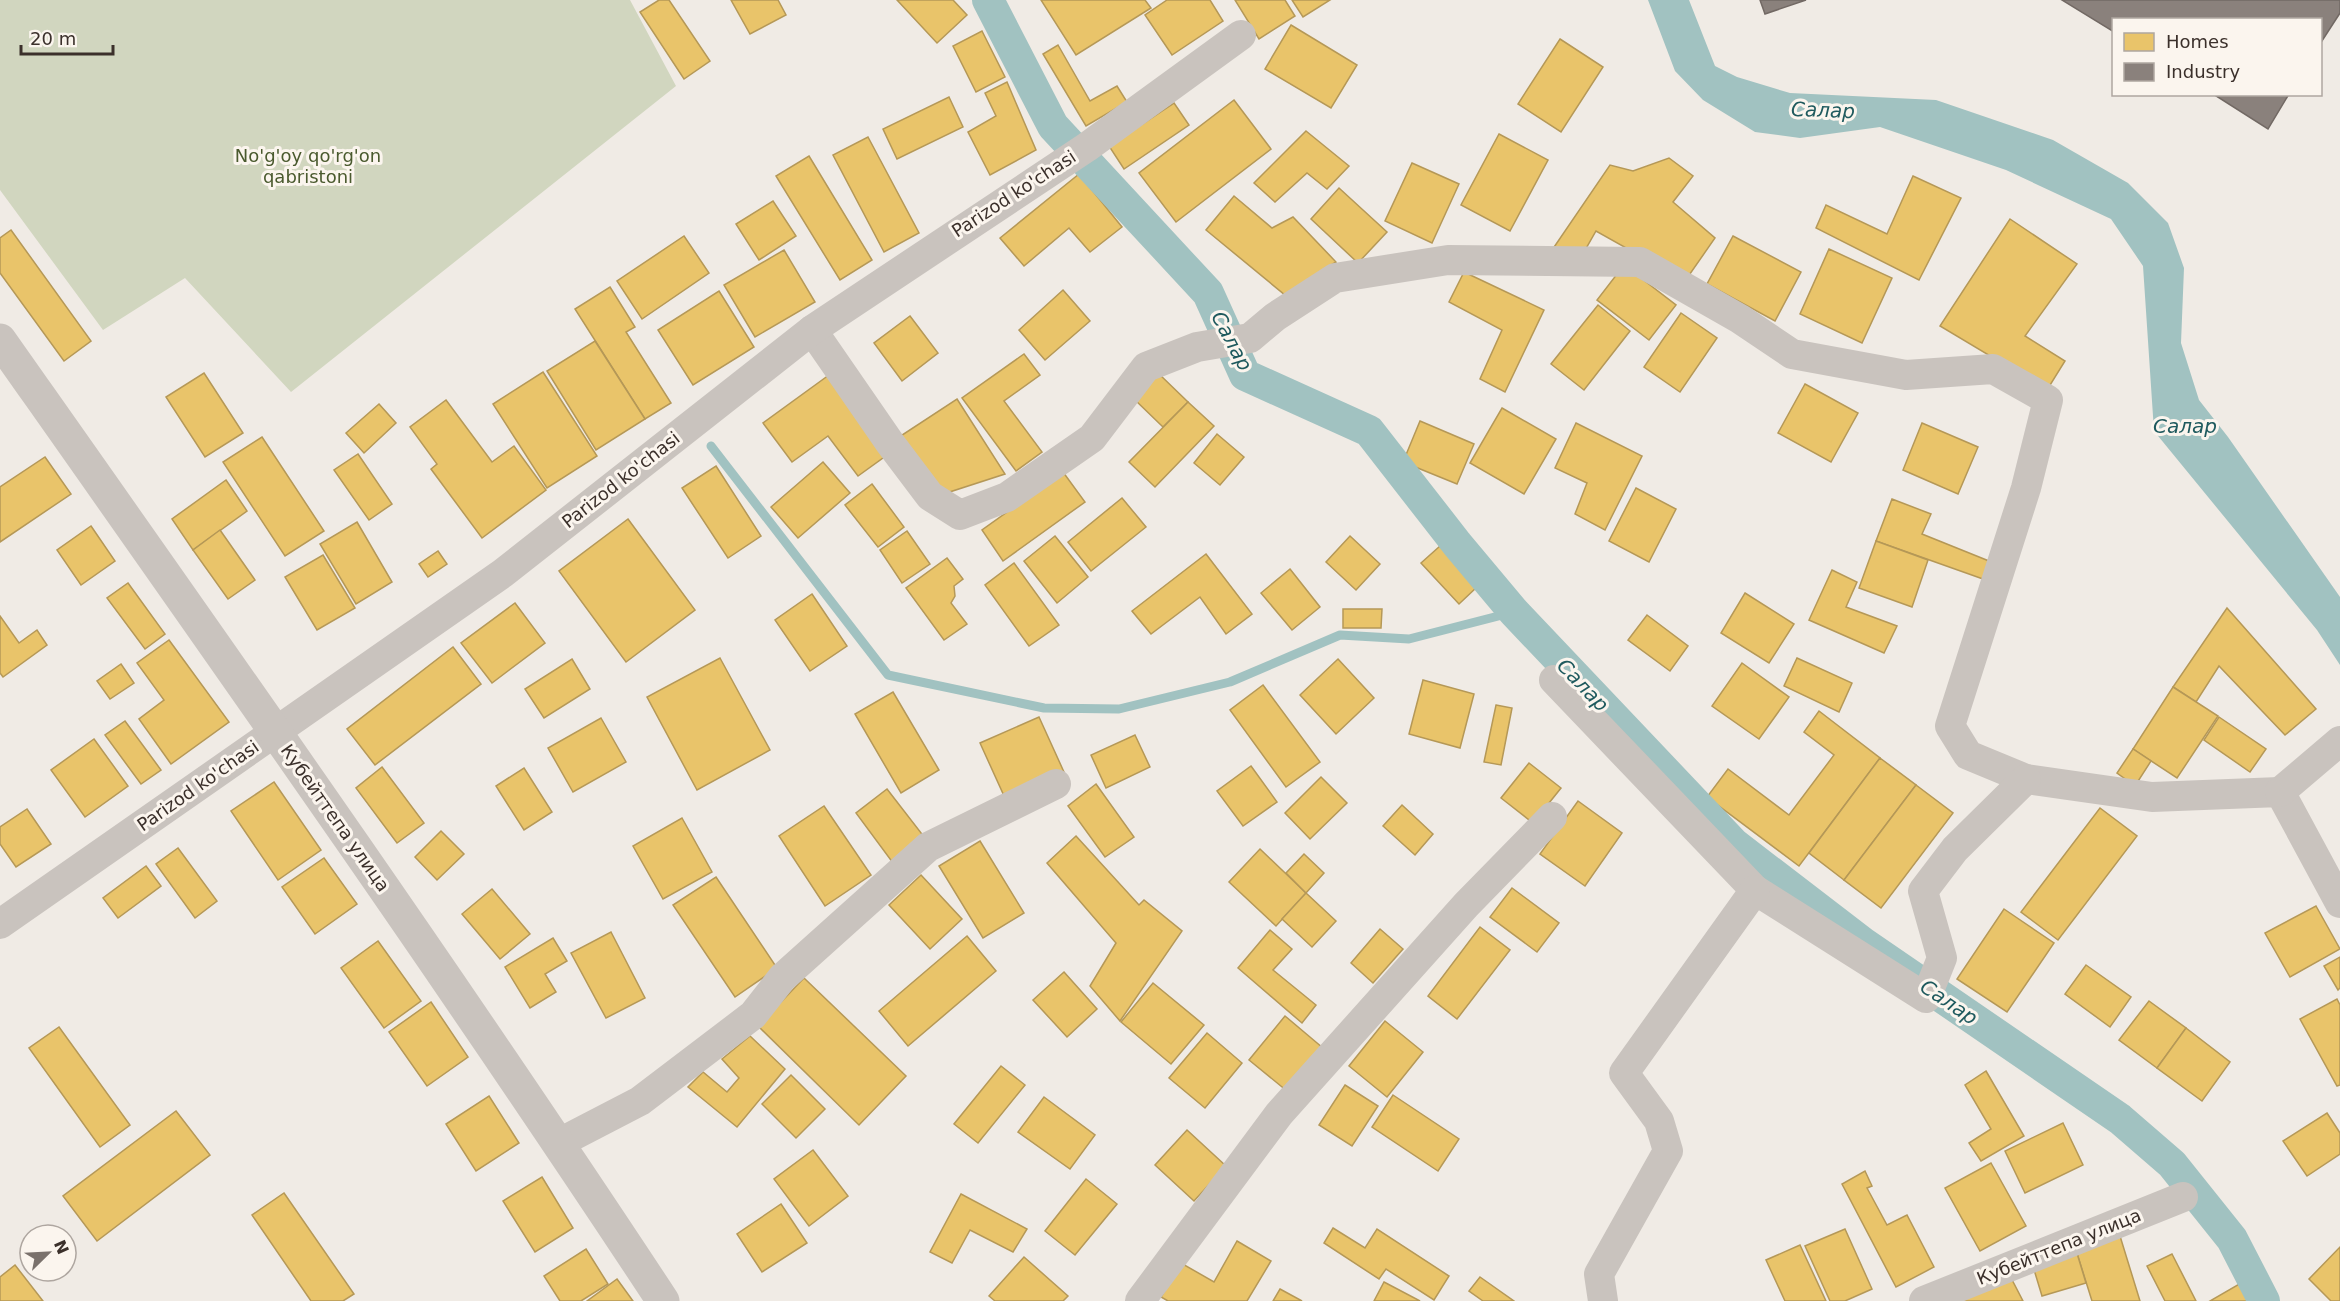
<svg xmlns="http://www.w3.org/2000/svg" width="2340" height="1301" font-family="'DejaVu Sans',sans-serif">
<rect width="100%" height="100%" fill="#f0ebe5"/>
<path fill="#d1d6bf" d="M0 0H630L676 86 291 392 185 278 103 330 0 190Z"/>
<path fill="#a1c2c1" d="M1648 0H1689L1715 66 1737 77 1790 93 1936 100 2053 140 2128 183 2168 223 2184 268 2181 343 2199 400 2228 437 2340 597V665L2317 630 2154 431 2143 266 2111 219 2006 170 1880 127 1800 138 1755 132 1703 100 1675 71Z"/>
<g fill="#e9c46a" stroke="#b59857" stroke-width="1.5">
<path d="M659 0H669L710 61 684 79 640 12Z"/>
<path d="M731 0H778L786 15 750 34Z"/>
<path d="M897 0H953L967 15 937 43Z"/>
<path d="M1041 0H1145L1151 8 1076 55Z"/>
<path d="M1167 0H1210L1223 21 1172 55 1145 15Z"/>
<path d="M1235 0H1285L1295 16 1259 39Z"/>
<path d="M1292 0H1330L1303 17Z"/>
<path d="M1291 25 1357 65 1331 108 1265 69Z"/>
<path d="M982 31 1005 77 976 92 953 46Z"/>
<path d="M1560 39 1603 67 1561 132 1518 104Z"/>
<path d="M1058 45 1090 101 1117 86 1127 102 1086 126 1043 54Z"/>
<path d="M1007 82 1036 150 990 175 968 132 996 116 985 93Z"/>
<path d="M949 97 963 127 897 159 883 129Z"/>
<path d="M1234 100 1271 149 1176 222 1139 173Z"/>
<path d="M1174 103 1189 125 1124 169 1109 146Z"/>
<path d="M1306 131 1349 166 1327 189 1307 173 1275 202 1254 183Z"/>
<path d="M1499 134 1548 160 1510 231 1461 205Z"/>
<path d="M868 137 919 233 884 252 833 155Z"/>
<path d="M809 156 872 260 840 280 776 176Z"/>
<path d="M1669 158 1693 176 1673 202 1715 238 1685 281 1596 231 1580 259 1550 253 1610 165 1633 171Z"/>
<path d="M1412 163 1459 184 1432 243 1385 221Z"/>
<path d="M1079 174 1122 227 1090 252 1069 228 1024 266 1000 238Z"/>
<path d="M1913 176 1961 198 1919 280 1816 228 1826 205 1887 234Z"/>
<path d="M1339 188 1387 232 1358 263 1311 219Z"/>
<path d="M1234 196 1272 228 1293 217 1336 262 1285 295 1206 230Z"/>
<path d="M773 201 796 236 759 260 736 224Z"/>
<path d="M2010 219 2077 264 2025 336 2065 361 2047 390 1940 326Z"/>
<path d="M11 230 91 341 64 361 0 273V238Z"/>
<path d="M684 236 709 273 642 319 617 281Z"/>
<path d="M1733 236 1801 272 1775 321 1707 284Z"/>
<path d="M1829 249 1892 278 1862 343 1800 314Z"/>
<path d="M784 250 815 302 755 337 724 285Z"/>
<path d="M1624 265 1676 305 1649 340 1597 300Z"/>
<path d="M1464 272 1544 310 1505 392 1480 379 1502 330 1449 302Z"/>
<path d="M610 287 635 327 626 332 671 403 645 419 575 309Z"/>
<path d="M1063 290 1090 321 1045 360 1019 330Z"/>
<path d="M719 291 754 347 693 385 658 330Z"/>
<path d="M1598 305 1630 331 1584 390 1551 364Z"/>
<path d="M1681 313 1717 338 1680 392 1644 367Z"/>
<path d="M910 316 938 353 902 381 874 343Z"/>
<path d="M595 341 645 419 596 450 547 371Z"/>
<path d="M1024 354 1040 375 1004 401 1042 452 1016 471 962 398Z"/>
<path d="M543 372 597 456 547 488 493 404Z"/>
<path d="M204 373 243 433 205 457 166 397Z"/>
<path d="M1158 373 1188 402 1163 427 1133 398Z"/>
<path d="M829 375 887 455 858 476 828 436 792 462 763 423Z"/>
<path d="M1805 384 1858 413 1831 462 1778 433Z"/>
<path d="M957 399 1005 474 934 497 893 441Z"/>
<path d="M446 400 492 462 514 446 546 490 482 538 431 469 437 464 410 427Z"/>
<path d="M1188 402 1214 426 1155 487 1129 462Z"/>
<path d="M379 404 396 423 364 453 346 433Z"/>
<path d="M1502 408 1556 439 1524 494 1470 463Z"/>
<path d="M1420 421 1474 444 1457 484 1403 462Z"/>
<path d="M1576 423 1642 456 1605 530 1575 514 1587 483 1555 468Z"/>
<path d="M1922 423 1978 447 1958 494 1903 470Z"/>
<path d="M1217 434 1244 457 1220 485 1194 463Z"/>
<path d="M262 437 324 531 285 556 223 462Z"/>
<path d="M358 454 392 504 369 520 334 470Z"/>
<path d="M45 457 71 494 0 542V487Z"/>
<path d="M823 462 850 493 798 538 771 507Z"/>
<path d="M716 466 761 536 728 558 682 488Z"/>
<path d="M1063 472 1085 502 1003 561 982 530Z"/>
<path d="M226 480 247 511 193 550 172 519Z"/>
<path d="M872 484 904 527 878 547 845 505Z"/>
<path d="M1636 488 1676 509 1649 562 1609 541Z"/>
<path d="M1122 498 1146 527 1091 571 1068 542Z"/>
<path d="M1892 499 1931 514 1922 534 1989 561 1983 579 1876 541Z"/>
<path d="M628 519 695 610 626 662 559 571Z"/>
<path d="M357 522 392 582 356 604 320 544Z"/>
<path d="M91 526 115 561 81 585 57 550Z"/>
<path d="M220 530 255 580 228 599 193 550Z"/>
<path d="M907 531 930 564 902 583 880 550Z"/>
<path d="M1055 536 1088 577 1057 603 1024 561Z"/>
<path d="M1350 536 1380 564 1356 590 1326 562Z"/>
<path d="M1876 541 1928 560 1912 607 1859 588Z"/>
<path d="M1440 546 1477 587 1459 604 1421 563Z"/>
<path d="M438 551 447 564 428 577 419 564Z"/>
<path d="M1206 554 1252 614 1226 634 1200 597 1151 634 1132 611Z"/>
<path d="M323 555 355 608 317 630 285 577Z"/>
<path d="M947 558 963 579 954 586 955 596 951 603 967 624 944 640 906 588Z"/>
<path d="M1014 563 1059 625 1029 646 985 585Z"/>
<path d="M1290 569 1320 607 1292 630 1261 593Z"/>
<path d="M1832 570 1857 582 1846 607 1897 626 1884 653 1809 620Z"/>
<path d="M128 583 165 634 145 649 107 598Z"/>
<path d="M1745 593 1794 624 1769 663 1721 633Z"/>
<path d="M812 594 847 646 810 671 775 620Z"/>
<path d="M515 603 545 643 492 683 461 643Z"/>
<path d="M2227 608 2316 709 2285 735 2219 666 2196 702 2173 687Z"/>
<path d="M1343 609H1382L1381 628H1343Z"/>
<path d="M1647 615 1688 646 1670 671 1628 640Z"/>
<path d="M0 616 19 643 37 630 47 645 3 677 0 673Z"/>
<path d="M169 640 229 722 171 764 139 719 164 700 137 663Z"/>
<path d="M453 647 481 684 375 765 347 729Z"/>
<path d="M720 658 770 750 697 790 647 697Z"/>
<path d="M1797 658 1852 683 1839 712 1784 686Z"/>
<path d="M572 659 590 689 544 718 525 689Z"/>
<path d="M1338 659 1374 698 1336 734 1300 695Z"/>
<path d="M1742 663 1789 697 1759 739 1712 706Z"/>
<path d="M121 664 134 683 110 699 97 681Z"/>
<path d="M1423 680 1474 694 1460 748 1409 734Z"/>
<path d="M1263 685 1320 762 1286 787 1230 710Z"/>
<path d="M2173 687 2218 716 2177 778 2133 749Z"/>
<path d="M893 692 939 770 901 793 855 714Z"/>
<path d="M1496 705 1512 708 1501 765 1484 762Z"/>
<path d="M1819 711 1880 758 1799 866 1707 797 1728 769 1789 815 1834 755 1804 732Z"/>
<path d="M1039 717 1064 772 1005 798 980 743Z"/>
<path d="M2219 717 2266 749 2250 772 2204 740Z"/>
<path d="M601 718 626 762 573 792 548 748Z"/>
<path d="M125 721 161 770 141 784 105 735Z"/>
<path d="M1135 735 1150 767 1106 788 1091 755Z"/>
<path d="M94 739 128 786 85 817 51 770Z"/>
<path d="M2133 749 2151 761 2135 786 2117 773Z"/>
<path d="M1880 758 1916 785 1844 880 1809 853Z"/>
<path d="M1529 763 1561 788 1533 823 1501 798Z"/>
<path d="M1251 766 1277 802 1243 826 1217 791Z"/>
<path d="M382 767 424 823 397 843 356 788Z"/>
<path d="M524 768 552 812 524 830 496 786Z"/>
<path d="M1321 777 1347 803 1310 839 1285 813Z"/>
<path d="M274 782 321 850 278 880 231 811Z"/>
<path d="M1096 784 1134 837 1105 857 1068 806Z"/>
<path d="M1916 785 1953 813 1881 908 1844 880Z"/>
<path d="M887 789 925 838 893 863 856 813Z"/>
<path d="M1578 801 1622 833 1585 886 1540 854Z"/>
<path d="M1402 805 1433 834 1415 855 1383 826Z"/>
<path d="M824 806 871 875 825 906 779 836Z"/>
<path d="M2100 808 2137 836 2058 940 2021 912Z"/>
<path d="M27 809 51 844 16 867 0 844V827Z"/>
<path d="M682 818 712 872 663 899 633 846Z"/>
<path d="M441 831 464 854 437 880 415 857Z"/>
<path d="M1076 836 1139 905 1144 900 1182 931 1120 1021 1090 986 1116 943 1047 863Z"/>
<path d="M980 841 1024 913 983 938 939 866Z"/>
<path d="M178 848 217 901 195 918 156 864Z"/>
<path d="M1260 849 1306 893 1276 926 1229 882Z"/>
<path d="M1304 854 1324 873 1306 893 1286 873Z"/>
<path d="M324 858 357 904 315 934 282 887Z"/>
<path d="M146 866 161 886 118 918 103 898Z"/>
<path d="M921 875 962 919 930 949 889 905Z"/>
<path d="M716 877 777 968 735 997 673 905Z"/>
<path d="M1512 888 1559 923 1537 952 1490 917Z"/>
<path d="M492 889 530 934 500 959 462 914Z"/>
<path d="M1306 893 1336 921 1312 947 1282 919Z"/>
<path d="M2316 906 2340 949 2290 977 2265 933Z"/>
<path d="M2004 909 2054 943 2007 1012 1957 979Z"/>
<path d="M1480 927 1510 950 1457 1019 1428 996Z"/>
<path d="M1380 929 1403 949 1373 983 1351 963Z"/>
<path d="M1270 930 1292 949 1273 970 1316 1005 1302 1023 1238 968Z"/>
<path d="M611 932 645 998 606 1018 571 953Z"/>
<path d="M967 936 996 971 908 1046 879 1011Z"/>
<path d="M553 938 567 961 545 974 556 992 530 1008 505 967Z"/>
<path d="M378 941 421 1001 384 1028 341 968Z"/>
<path d="M2340 957V988L2338 990 2324 966Z"/>
<path d="M2086 965 2131 997 2110 1027 2065 994Z"/>
<path d="M1064 972 1097 1009 1067 1037 1033 1000Z"/>
<path d="M804 978 906 1076 859 1125 758 1026Z"/>
<path d="M1153 983 1204 1025 1171 1064 1121 1022Z"/>
<path d="M2337 999 2340 1005V1085L2337 1086 2300 1019Z"/>
<path d="M2149 1001 2186 1028 2157 1068 2119 1040Z"/>
<path d="M431 1002 468 1057 427 1086 389 1032Z"/>
<path d="M1285 1016 1323 1048 1287 1091 1249 1060Z"/>
<path d="M1385 1021 1423 1052 1387 1097 1349 1066Z"/>
<path d="M59 1027 130 1125 100 1147 29 1048Z"/>
<path d="M2186 1028 2230 1062 2202 1101 2157 1068Z"/>
<path d="M1207 1033 1242 1063 1205 1108 1169 1078Z"/>
<path d="M750 1036 785 1069 737 1127 688 1087 703 1072 727 1092 739 1078 722 1059Z"/>
<path d="M1001 1066 1025 1085 978 1143 954 1124Z"/>
<path d="M1986 1071 2024 1136 1981 1161 1969 1143 1991 1129 1965 1085Z"/>
<path d="M791 1075 825 1109 796 1138 762 1104Z"/>
<path d="M1345 1085 1378 1106 1352 1146 1319 1125Z"/>
<path d="M1393 1095 1459 1139 1438 1171 1372 1127Z"/>
<path d="M489 1096 519 1143 476 1171 446 1124Z"/>
<path d="M1044 1097 1095 1135 1070 1169 1018 1132Z"/>
<path d="M176 1111 210 1155 97 1241 63 1196Z"/>
<path d="M2327 1113 2340 1133V1154L2307 1176 2283 1141Z"/>
<path d="M2063 1123 2083 1165 2025 1193 2005 1151Z"/>
<path d="M1187 1130 1226 1166 1194 1201 1155 1165Z"/>
<path d="M813 1150 848 1196 809 1226 774 1179Z"/>
<path d="M1991 1163 2026 1226 1980 1251 1945 1188Z"/>
<path d="M1865 1171 1872 1186 1867 1188 1887 1225 1907 1215 1934 1267 1896 1287 1842 1184Z"/>
<path d="M542 1177 573 1228 535 1252 503 1201Z"/>
<path d="M1086 1179 1117 1204 1075 1255 1045 1231Z"/>
<path d="M284 1193 354 1294 343 1301H311L252 1215Z"/>
<path d="M961 1194 1027 1229 1013 1252 970 1230 952 1263 930 1252Z"/>
<path d="M781 1204 807 1243 762 1272 737 1234Z"/>
<path d="M1333 1228 1365 1248 1377 1229 1449 1276 1434 1300 1386 1269 1379 1279 1324 1243Z"/>
<path d="M1845 1229 1872 1289 1845 1301H1830L1805 1246Z"/>
<path d="M2120 1236 2140 1301H2092L2076 1250Z"/>
<path d="M1237 1241 1271 1261 1247 1301H1168L1161 1297 1181 1263 1214 1282Z"/>
<path d="M1800 1245 1826 1301H1785L1766 1260Z"/>
<path d="M2340 1247V1301H2331L2309 1279Z"/>
<path d="M586 1249 608 1284 581 1301H560L544 1276Z"/>
<path d="M2076 1250 2086 1283 2042 1296 2032 1263Z"/>
<path d="M2172 1254 2196 1301H2165L2147 1266Z"/>
<path d="M1024 1257 1068 1296 1063 1301H995L989 1296Z"/>
<path d="M15 1265 43 1301H0V1277Z"/>
<path d="M2008 1272 2023 1301H1951Z"/>
<path d="M1480 1277 1514 1301H1483L1469 1291Z"/>
<path d="M617 1279 633 1301H587Z"/>
<path d="M1384 1282 1420 1301H1374Z"/>
<path d="M2241 1283 2251 1301H2210Z"/>
<path d="M1280 1289 1302 1301H1273Z"/>
</g>
<g fill="#8a817c" stroke="#726964" stroke-width="1.5">
<path d="M1760 0H1806L1765 14Z"/>
<path d="M2062 0H2340V13L2320 44V20H2114V32Z"/>
<path d="M2213 94H2289L2268 129Z"/>
</g>
<g fill="none" stroke-linecap="round" stroke-linejoin="round">
<path stroke="#a1c2c1" stroke-width="9" d="M711 446 888 675 1044 708 1119 709 1230 682 1340 635 1409 639 1514 612"/>
<path stroke="#a1c2c1" stroke-width="32" d="M988 0 1053 126 1208 293 1245 375 1369 431 1457 544 1514 612 1734 844 1863 943 2120 1119 2172 1164 2232 1239 2264 1301"/>
<g stroke="#c9c3be" stroke-width="30">
<path d="M812 330 890 443 930 496 960 515 1007 497 1092 438 1146 367 1197 347 1250 338 1275 317 1335 278 1448 260 1640 262 1740 319 1792 354 1906 375 1993 369 2048 400 2026 488 1950 726 1968 755 2026 779 2152 797 2280 792 2340 903"/>
<path d="M1554 680 1755 890 1926 998 1942 958 1923 891 1955 849 2026 779"/>
<path d="M2280 792 2340 741"/>
<path d="M0 924 503 573 812 330 1087 147 1241 35"/>
<path d="M559 1143 640 1101 753 1015 782 978 928 847 1056 784"/>
<path d="M1140 1301 1279 1114 1466 905 1552 817"/>
<path d="M1603 1301 1599 1274 1668 1151 1659 1121 1624 1073 1755 890"/>
<path d="M1924 1301 2183 1197"/>
</g>
<path stroke="#c9c3be" stroke-width="33" d="M0 340C224 658 449 976 663 1301"/>
</g>
<g text-anchor="middle" stroke-width="6" stroke-linejoin="round" paint-order="stroke">
<g font-size="18" fill="#4a5a2e" stroke="#fbf5ee">
<text x="308" y="162">No'g'oy qo'rg'on<tspan x="308" dy="21">qabristoni</tspan></text>
</g>
<g font-size="18" fill="#3b302b" stroke="#fbf5ee">
<text transform="translate(1014 194) rotate(-33)" y="6">Parizod ko'chasi</text>
<text transform="translate(621 480) rotate(-38)" y="6">Parizod ko'chasi</text>
<text transform="translate(198 786) rotate(-35)" y="6">Parizod ko'chasi</text>
<text transform="translate(335 818) rotate(55)" y="6">Кубейттепа улица</text>
<text transform="translate(2059 1247) rotate(-22)" y="6">Кубейттепа улица</text>
</g>
<g font-size="20" font-style="italic" fill="#1f5a5e" stroke="#fbf5ee">
<text transform="translate(1823 110) rotate(2)" y="7">Салар</text>
<text transform="translate(1232 341) rotate(62)" y="7">Салар</text>
<text x="2185" y="433">Салар</text>
<text transform="translate(1583 685) rotate(46)" y="7">Салар</text>
<text transform="translate(1949 1002) rotate(34)" y="7">Салар</text>
</g>
</g>
<rect x="2112" y="18" width="210" height="78" fill="#fbf5ee" stroke="#aea6a0" stroke-width="1.5"/>
<rect x="2124" y="33" width="30" height="18" fill="#e9c46a" stroke="#aea6a0" stroke-width="1.5"/>
<text x="2166" y="48" font-size="18" fill="#3b302b">Homes</text>
<rect x="2124" y="63" width="30" height="18" fill="#8a817c" stroke="#aea6a0" stroke-width="1.5"/>
<text x="2166" y="78" font-size="18" fill="#3b302b">Industry</text>
<g transform="translate(48 1253) rotate(66)"><circle r="28" fill="#fbf5ee" stroke="#aea6a0" stroke-width="1.5"/>
<path d="M0-4.5L10 22L0 15L-10 22Z" fill="#7a716c"/>
<text y="-9" font-size="16" font-weight="bold" text-anchor="middle" fill="#3b302b">N</text>
</g>
<path d="M21 45v9h92v-9" fill="none" stroke="#3b302b" stroke-width="3"/>
<text x="30" y="45" font-size="18" fill="#3b302b" stroke="#fbf5ee" stroke-width="4.5" paint-order="stroke">20 m</text>
</svg>
